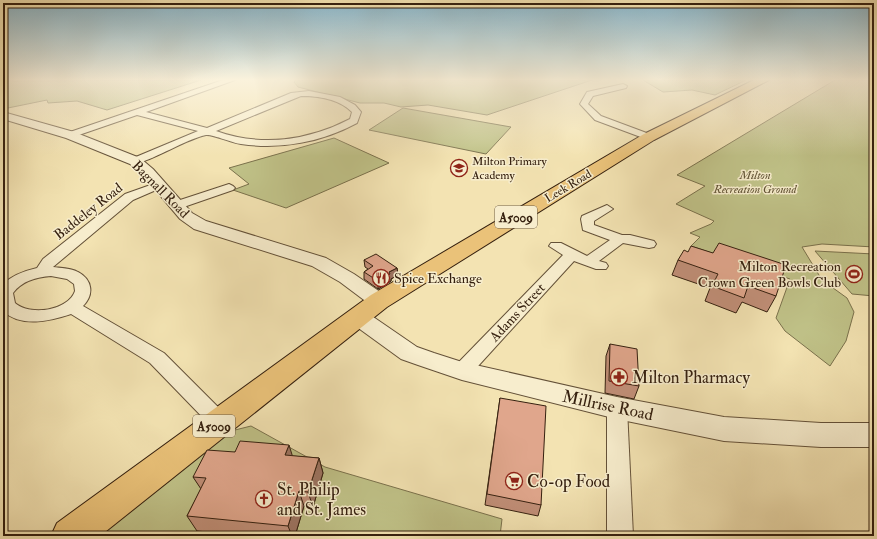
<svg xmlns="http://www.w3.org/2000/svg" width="877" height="539" font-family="'IM FELL Double Pica',serif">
<rect width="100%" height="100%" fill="#f3e3b2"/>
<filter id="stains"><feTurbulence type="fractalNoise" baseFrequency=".005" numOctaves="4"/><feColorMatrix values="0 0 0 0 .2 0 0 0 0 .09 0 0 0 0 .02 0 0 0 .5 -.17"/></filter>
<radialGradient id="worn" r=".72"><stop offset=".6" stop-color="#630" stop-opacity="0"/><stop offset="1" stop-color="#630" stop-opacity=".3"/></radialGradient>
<g fill="#c0c288" stroke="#7a714c">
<path d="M201 80 107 110 77 101 48 103 47 100 3 109V81Z"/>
<path d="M296 80H592L487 115 428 105 401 107 384 103H360L298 87 294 82Z"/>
<path d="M643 80H746L715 95 692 90 663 92Z"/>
<path d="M835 80H874V247L822 244 802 247 822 280 847 298 854 312 846 341 830 366 785 331 776 318 790 279 691 246 700 237 690 233 711 224 714 221 676 204 705 186 677 175Z"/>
<path d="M403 108 511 127 486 154 369 130Z"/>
<path d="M334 138 389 163 286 208 233 190 249 184 229 168Z"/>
<path d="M815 251 874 254V296L852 294Z"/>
<path d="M251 426 325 467 502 519 500 536H94L223 433Z"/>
</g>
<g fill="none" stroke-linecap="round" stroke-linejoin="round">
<g stroke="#645138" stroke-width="2">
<g id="minor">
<path d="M223 80H235L146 112 207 128 291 93 309 91 340 97 355 105 361 112 357 123C322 142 281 150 241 144 233 143 212 134 206 135 184 140 158 158 135 164L130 161 131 159 198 131 137 115 73 137 70 138 65 135 67 133ZM301 96C319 96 339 99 352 112L350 119C308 141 261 147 216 131Z"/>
<path d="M623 84 627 86 626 88 593 96 588 104 601 116 652 135 654 137 652 139H646L595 120 580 104 587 92Z"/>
<path d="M159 182 165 185 163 187 133 200 53 267C60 268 71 268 78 272 93 280 94 295 83 306L164 353 227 416 231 422 227 428 220 431 213 428 150 363 71 314C50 321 21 328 3 311V284C13 275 24 271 37 268L43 259 125 194ZM51 276 67 279 74 284 75 291C68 311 30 316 15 303L13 293C22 281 36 277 51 276Z"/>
<path d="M229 184 233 186 235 188 233 190 175 210 169 206 171 203Z"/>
<path d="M607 205 613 209 594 221V225L622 235H630L654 241 656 244 654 247 649 248 623 243 599 261 606 263 608 266 606 269H596L574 261 469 376 462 378 455 376 452 371 455 366 563 255 549 246 551 243H561L587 256 610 240 583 230 581 219 582 216Z"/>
<path d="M617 399 624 402 627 408 633 536H607V408L610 402Z"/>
</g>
</g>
<g stroke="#645138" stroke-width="2">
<g id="tertiary">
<path d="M3 112 74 132 140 158 153 169 192 213 206 221 326 258 354 274 386 296 389 301 386 306 379 308 372 306 340 282 312 266 194 229 180 219 143 175 130 164 66 138 3 119Z"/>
<path d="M358 310 366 312 417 347 434 353 462 362 617 397 724 417 821 423H874V447H821L724 441 617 419 462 380 418 365 401 359 350 322 347 317 350 312Z"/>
</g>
</g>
<g stroke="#35200f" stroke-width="2">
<path id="primary" d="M754 80H769L654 140 387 307 100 536H51L57 523 371 295 644 134Z"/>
</g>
<use href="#minor" fill="#f7edcd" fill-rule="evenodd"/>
<use href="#tertiary" fill="#f7edcd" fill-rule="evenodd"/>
<use href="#primary" fill="#eac279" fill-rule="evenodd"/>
</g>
<g fill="#c18f78" stroke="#35200f">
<path d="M688 252 776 296 767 312 742 302 736 313 705 301 710 288 672 275 678 260Z"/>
<path d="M364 260 397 268 398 275 391 279V281L378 289 364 279V272L368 269 365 267Z"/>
<path d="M610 344 639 386 634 399 605 393 606 356Z"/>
<path d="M500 398 541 505 538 516 485 505Z"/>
<path d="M235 452 319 458 323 473 313 507 304 506 295 536H251L197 531 187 516 201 489 193 477Z"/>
</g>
<g fill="#9d7462" stroke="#35200f">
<path d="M397 268 398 275 391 279V281L378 289V281L389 272Z"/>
<path d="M289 445 294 461 285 455Z"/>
<path d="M319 458 323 473 313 507 308 492Z"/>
<path d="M299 491 304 506 295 536H292L288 526Z"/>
</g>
<g fill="#e0a68c" stroke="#35200f">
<path d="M719 243 786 265 776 296 748 286 744 298 712 286 718 274 678 260 684 250 688 252 691 246 713 253Z"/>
<path d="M376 254 397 268 389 272 390 274 378 281 364 272 373 266 364 260Z"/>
<path d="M610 344 637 349 639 386 609 381Z"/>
<path d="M500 398 546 406 541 505 487 494Z"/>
<path d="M240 441 289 445 285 455 319 458 308 492 299 491 288 526 187 516 206 478 193 477 207 450 235 452Z"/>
</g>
<linearGradient id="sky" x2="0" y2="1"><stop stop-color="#89b8ce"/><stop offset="0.51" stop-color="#faf2dc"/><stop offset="1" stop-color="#faf2dc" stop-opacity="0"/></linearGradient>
<rect width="877" height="156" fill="url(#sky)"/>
<defs>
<g id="school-ring" transform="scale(0.9)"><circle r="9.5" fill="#f7edcd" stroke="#8f2418" stroke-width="1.5"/><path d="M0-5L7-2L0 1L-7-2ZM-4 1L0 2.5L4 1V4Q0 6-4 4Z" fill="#8f2418"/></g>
<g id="stadium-ring" transform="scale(0.9)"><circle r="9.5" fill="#f7edcd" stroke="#8f2418" stroke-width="1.5"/><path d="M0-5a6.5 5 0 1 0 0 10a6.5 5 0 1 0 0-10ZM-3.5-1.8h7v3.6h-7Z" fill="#8f2418"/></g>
<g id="restaurant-ring" transform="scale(0.9)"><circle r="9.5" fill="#f7edcd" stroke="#8f2418" stroke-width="1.5"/><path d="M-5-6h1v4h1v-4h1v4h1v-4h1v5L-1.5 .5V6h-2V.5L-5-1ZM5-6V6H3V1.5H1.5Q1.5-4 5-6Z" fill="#8f2418"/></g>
<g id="pharmacy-ring" transform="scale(0.9)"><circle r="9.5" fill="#f7edcd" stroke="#8f2418" stroke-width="1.5"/><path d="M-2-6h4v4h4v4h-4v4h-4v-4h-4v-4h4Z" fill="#8f2418"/></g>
<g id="supermarket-ring" transform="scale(0.9)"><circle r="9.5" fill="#f7edcd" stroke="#8f2418" stroke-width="1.5"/><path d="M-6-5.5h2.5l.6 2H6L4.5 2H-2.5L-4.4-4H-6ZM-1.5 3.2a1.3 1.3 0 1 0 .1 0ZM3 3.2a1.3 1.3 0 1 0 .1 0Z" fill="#8f2418"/></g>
<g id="church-ring" transform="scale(0.9)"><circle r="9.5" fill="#f7edcd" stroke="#8f2418" stroke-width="1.5"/><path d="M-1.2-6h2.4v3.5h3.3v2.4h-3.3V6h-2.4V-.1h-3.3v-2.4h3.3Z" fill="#8f2418"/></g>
</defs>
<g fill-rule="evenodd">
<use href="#school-ring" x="459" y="168"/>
<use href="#stadium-ring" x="854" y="274"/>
<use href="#restaurant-ring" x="381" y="278"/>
<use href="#pharmacy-ring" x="619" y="377"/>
<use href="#supermarket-ring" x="514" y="481"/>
<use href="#church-ring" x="264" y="499"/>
</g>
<g text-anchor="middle" stroke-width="3" stroke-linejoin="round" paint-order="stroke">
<g font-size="12" fill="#35200f" stroke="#f7edcd" text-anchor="start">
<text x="472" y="165">Milton Primary<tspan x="472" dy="14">Academy</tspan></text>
</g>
<g font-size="12" font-style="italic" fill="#5f5133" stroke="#f7edcd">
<text x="755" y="179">Milton<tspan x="755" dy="14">Recreation Ground</tspan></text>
</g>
<g font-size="12" fill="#35200f" stroke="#f7edcd">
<text transform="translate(568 186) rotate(-31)" y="4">Leek Road</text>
</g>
<g fill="#f7edcd" stroke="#6f5e48" stroke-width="1">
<rect x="495" y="206" width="42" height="22" rx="3"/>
<rect x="193" y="415" width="42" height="22" rx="3"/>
</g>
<g font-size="13" font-weight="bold" fill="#35200f">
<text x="516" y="222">A5009</text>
<text x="214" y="431">A5009</text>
</g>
<g font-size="14" fill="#35200f" stroke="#f7edcd">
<text transform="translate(161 189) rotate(45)" y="5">Bagnall Road</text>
<text transform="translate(88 211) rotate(-38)" y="5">Baddeley Road</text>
<text transform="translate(517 312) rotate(-47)" y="5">Adams Street</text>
</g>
<g font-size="14" fill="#35200f" stroke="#f7edcd" text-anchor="end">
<text x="841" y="271">Milton Recreation<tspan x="841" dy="16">Crown Green Bowls Club</tspan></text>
<text x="394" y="283" text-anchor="start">Spice Exchange</text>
</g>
<g font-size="17" fill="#35200f" stroke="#f7edcd" text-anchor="start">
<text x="632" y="383">Milton Pharmacy</text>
<text x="527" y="487">Co-op Food</text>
<text x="277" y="495">St. Philip<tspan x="277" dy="20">and St. James</tspan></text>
</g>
<g font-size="17" fill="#35200f" stroke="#f7edcd">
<text transform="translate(608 405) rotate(12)" y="6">Millrise Road</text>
</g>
</g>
<rect width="877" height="539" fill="none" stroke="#f3e3b2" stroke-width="16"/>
<rect x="4" y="4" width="869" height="531" fill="none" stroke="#35200f" stroke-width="2"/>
<rect x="8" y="8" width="861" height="523" fill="none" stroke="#35200f"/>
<rect width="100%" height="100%" filter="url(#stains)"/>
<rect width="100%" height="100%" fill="url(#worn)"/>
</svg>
